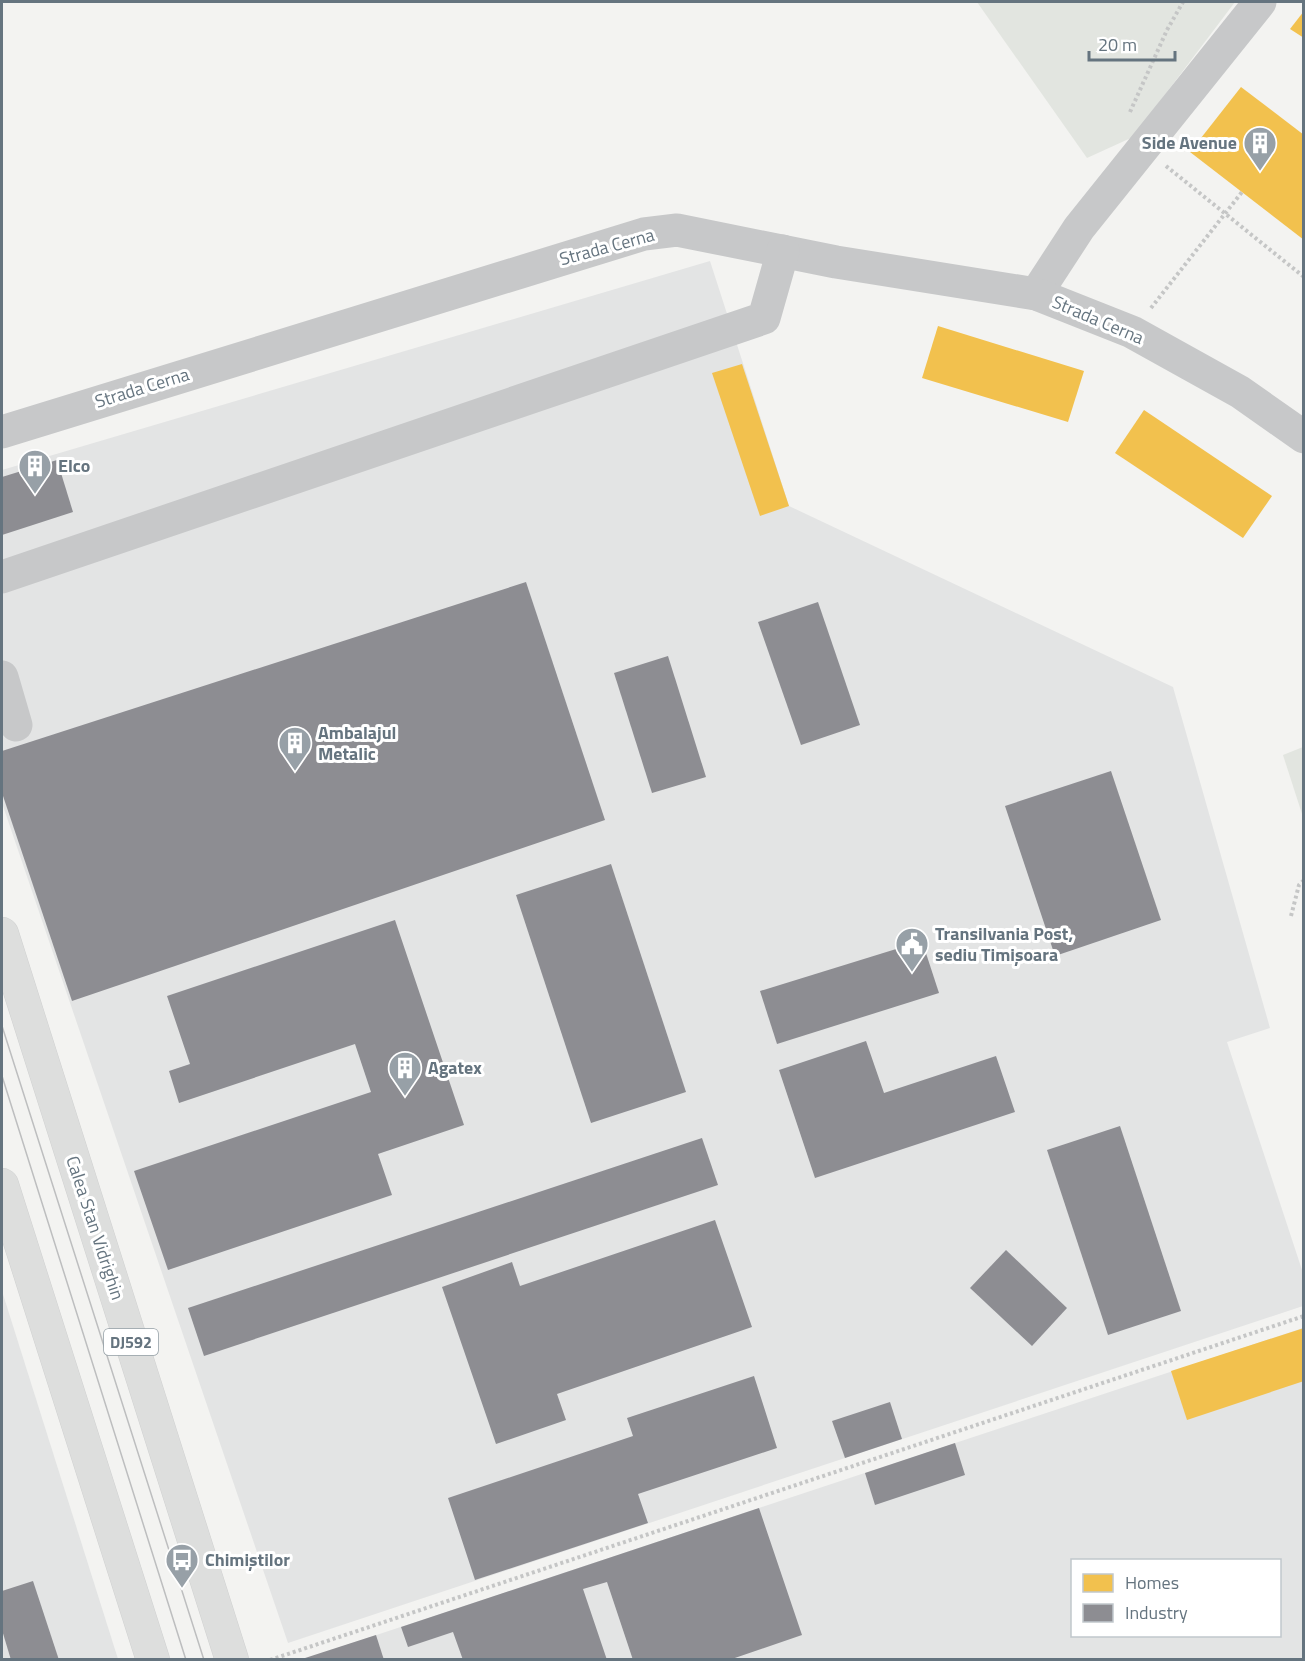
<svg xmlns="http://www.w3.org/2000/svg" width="1305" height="1661" font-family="'Titillium Web',sans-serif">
<rect width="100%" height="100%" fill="#f3f3f1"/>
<g fill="#e3e4e4" fill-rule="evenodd">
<path d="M710 261 789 506 1173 687 1270 1028 1227 1042 1303 1273V1306L288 1643 2 803V470Z"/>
<path d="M2 1291 118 1659H2Z"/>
<path d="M1303 1328V1659L301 1660 759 1508ZM1072 1560H1280V1636H1072Z"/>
</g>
<g fill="#e2e5e0">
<path d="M977 2H1235L1133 137 1087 158Z"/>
<path d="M1303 747V817L1283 755Z"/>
</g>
<g fill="#f2c14e">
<path d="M1304 11V38L1290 29Z"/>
<path d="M1241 87 1304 135V240L1190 152Z"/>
<path d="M938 326 1084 371 1068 422 922 378Z"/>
<path d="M742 364 789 506 760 516 712 373Z"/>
<path d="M1144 410 1272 496 1243 538 1115 453Z"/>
<path d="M1304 1328V1381L1187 1420 1171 1371Z"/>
</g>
<g fill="#8d8d92">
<path d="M57 460 73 512 2 535V477Z"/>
<path d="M526 582 605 820 72 1001 2 793V751Z"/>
<path d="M818 602 860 725 801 745 758 622Z"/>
<path d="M668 656 706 777 652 793 614 673Z"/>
<path d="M1111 771 1161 920 1055 956 1005 806Z"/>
<path d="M611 864 686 1092 591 1123 516 895Z"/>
<path d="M395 920 464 1125 378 1154 392 1195 168 1270 134 1171 371 1092 355 1044 179 1103 169 1071 190 1064 167 996Z"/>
<path d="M922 941 939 993 777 1044 760 991Z"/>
<path d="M866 1041 884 1093 996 1056 1015 1112 815 1178 779 1070Z"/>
<path d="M1120 1126 1181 1311 1108 1335 1047 1150Z"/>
<path d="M702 1138 718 1185 204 1356 188 1308Z"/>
<path d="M715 1220 752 1327 557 1394 566 1420 496 1444 442 1287 512 1262 520 1286Z"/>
<path d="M1006 1250 1067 1308 1032 1346 970 1288Z"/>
<path d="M754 1376 777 1448 638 1494 648 1523 475 1580 448 1498 633 1436 627 1418Z"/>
<path d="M890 1402 902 1439 845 1458 832 1421Z"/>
<path d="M955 1443 965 1475 875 1505 865 1473Z"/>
<path d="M759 1508 802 1635 729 1660H633L607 1582 583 1589 607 1660H463L453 1632 408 1647 401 1627Z"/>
<path d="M33 1581 59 1660H11L2 1630V1591Z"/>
<path d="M376 1635 384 1660H302V1659Z"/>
</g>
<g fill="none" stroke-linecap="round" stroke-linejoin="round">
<g stroke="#d0d1d1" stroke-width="34">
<g id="major">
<path d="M2 934 232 1660"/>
<path d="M2 1185 153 1660"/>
</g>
</g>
<g stroke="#c5c6c6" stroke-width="4" stroke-dasharray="3 3" stroke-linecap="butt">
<path d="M1130 112 1167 30 1183 2"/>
<path d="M1166 166 1304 277"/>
<path d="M1151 308 1242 192"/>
<path d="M1291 916 1299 885 1304 880"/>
<path d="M270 1660 1304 1316"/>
</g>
<g stroke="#c7c8c9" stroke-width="33">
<path d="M1036 294 1079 228 1260 2"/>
<path d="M2 432 644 234 677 230 836 262 1036 294 1132 332 1240 392 1304 437"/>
<path d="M2 577 764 318 783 251"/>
<path d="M2 677 16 725"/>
</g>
<use href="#major" stroke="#dddedd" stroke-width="33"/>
<g stroke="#bdbebf" stroke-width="1.5">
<path d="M2 1026 204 1660"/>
<path d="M2 1076 186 1660"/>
</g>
</g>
<defs>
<g id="building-pin" transform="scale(1.725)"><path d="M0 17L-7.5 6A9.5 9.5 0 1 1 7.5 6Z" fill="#97a0a7" stroke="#fff"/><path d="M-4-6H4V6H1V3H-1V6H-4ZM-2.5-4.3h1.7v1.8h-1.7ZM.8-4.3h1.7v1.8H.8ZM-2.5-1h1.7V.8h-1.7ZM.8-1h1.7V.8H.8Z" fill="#fff"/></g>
<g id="civic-pin" transform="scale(1.725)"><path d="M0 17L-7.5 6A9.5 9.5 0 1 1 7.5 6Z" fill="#97a0a7" stroke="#fff"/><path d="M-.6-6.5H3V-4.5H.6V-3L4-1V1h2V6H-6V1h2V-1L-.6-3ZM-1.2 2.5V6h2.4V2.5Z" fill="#fff"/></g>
<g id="bus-pin" transform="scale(1.725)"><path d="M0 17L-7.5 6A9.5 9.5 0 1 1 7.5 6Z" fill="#97a0a7" stroke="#fff"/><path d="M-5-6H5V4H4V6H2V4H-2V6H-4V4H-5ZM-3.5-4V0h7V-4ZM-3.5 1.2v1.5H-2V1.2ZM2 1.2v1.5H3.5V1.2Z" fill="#fff"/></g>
</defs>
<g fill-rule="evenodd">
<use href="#building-pin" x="1260" y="143"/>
<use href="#building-pin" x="35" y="466"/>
<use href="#building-pin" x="295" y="743"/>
<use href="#civic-pin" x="912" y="944"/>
<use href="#building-pin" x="405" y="1068"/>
<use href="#bus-pin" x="182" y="1560"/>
</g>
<g text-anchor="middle" stroke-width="6" stroke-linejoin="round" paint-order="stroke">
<rect fill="#fff" stroke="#939ea5" stroke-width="1.5" x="104" y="1329" width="54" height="26" rx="4.5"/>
<g font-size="16" font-weight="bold" fill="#65747f">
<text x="131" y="1348">DJ592</text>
</g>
<g font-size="18" font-weight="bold" fill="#65747f" stroke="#fff" text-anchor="start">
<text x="1237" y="149" text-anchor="end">Side Avenue</text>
<text x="58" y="472">Elco</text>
<text x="318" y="739">Ambalajul<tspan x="318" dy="21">Metalic</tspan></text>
<text x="935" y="940">Transilvania Post,<tspan x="935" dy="21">sediu Timișoara</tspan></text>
<text x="428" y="1074">Agatex</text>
<text x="205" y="1566">Chimiștilor</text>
</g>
<g font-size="18" fill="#65747f" stroke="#fff">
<text transform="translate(607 247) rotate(-15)" y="6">Strada Cerna</text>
<text transform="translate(1098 320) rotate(23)" y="6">Strada Cerna</text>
<text transform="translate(142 388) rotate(-17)" y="6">Strada Cerna</text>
<text transform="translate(95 1228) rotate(72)" y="6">Calea Stan Vidrighin</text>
</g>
</g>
<rect width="1305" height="1661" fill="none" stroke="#65747f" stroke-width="6"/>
<rect x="1071" y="1559" width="210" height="78" fill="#ffffff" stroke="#c1c7cc" stroke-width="1.5"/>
<rect x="1083" y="1574" width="30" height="18" fill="#f2c14e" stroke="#c1c7cc" stroke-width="1.5"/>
<text x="1125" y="1589" font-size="18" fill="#65747f">Homes</text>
<rect x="1083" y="1604" width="30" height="18" fill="#8d8d92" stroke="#c1c7cc" stroke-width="1.5"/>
<text x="1125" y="1619" font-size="18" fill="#65747f">Industry</text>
<path d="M1089 51v9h86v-9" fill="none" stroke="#65747f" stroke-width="3"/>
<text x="1098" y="51" font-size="18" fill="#65747f" stroke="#ffffff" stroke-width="4.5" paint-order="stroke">20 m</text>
</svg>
